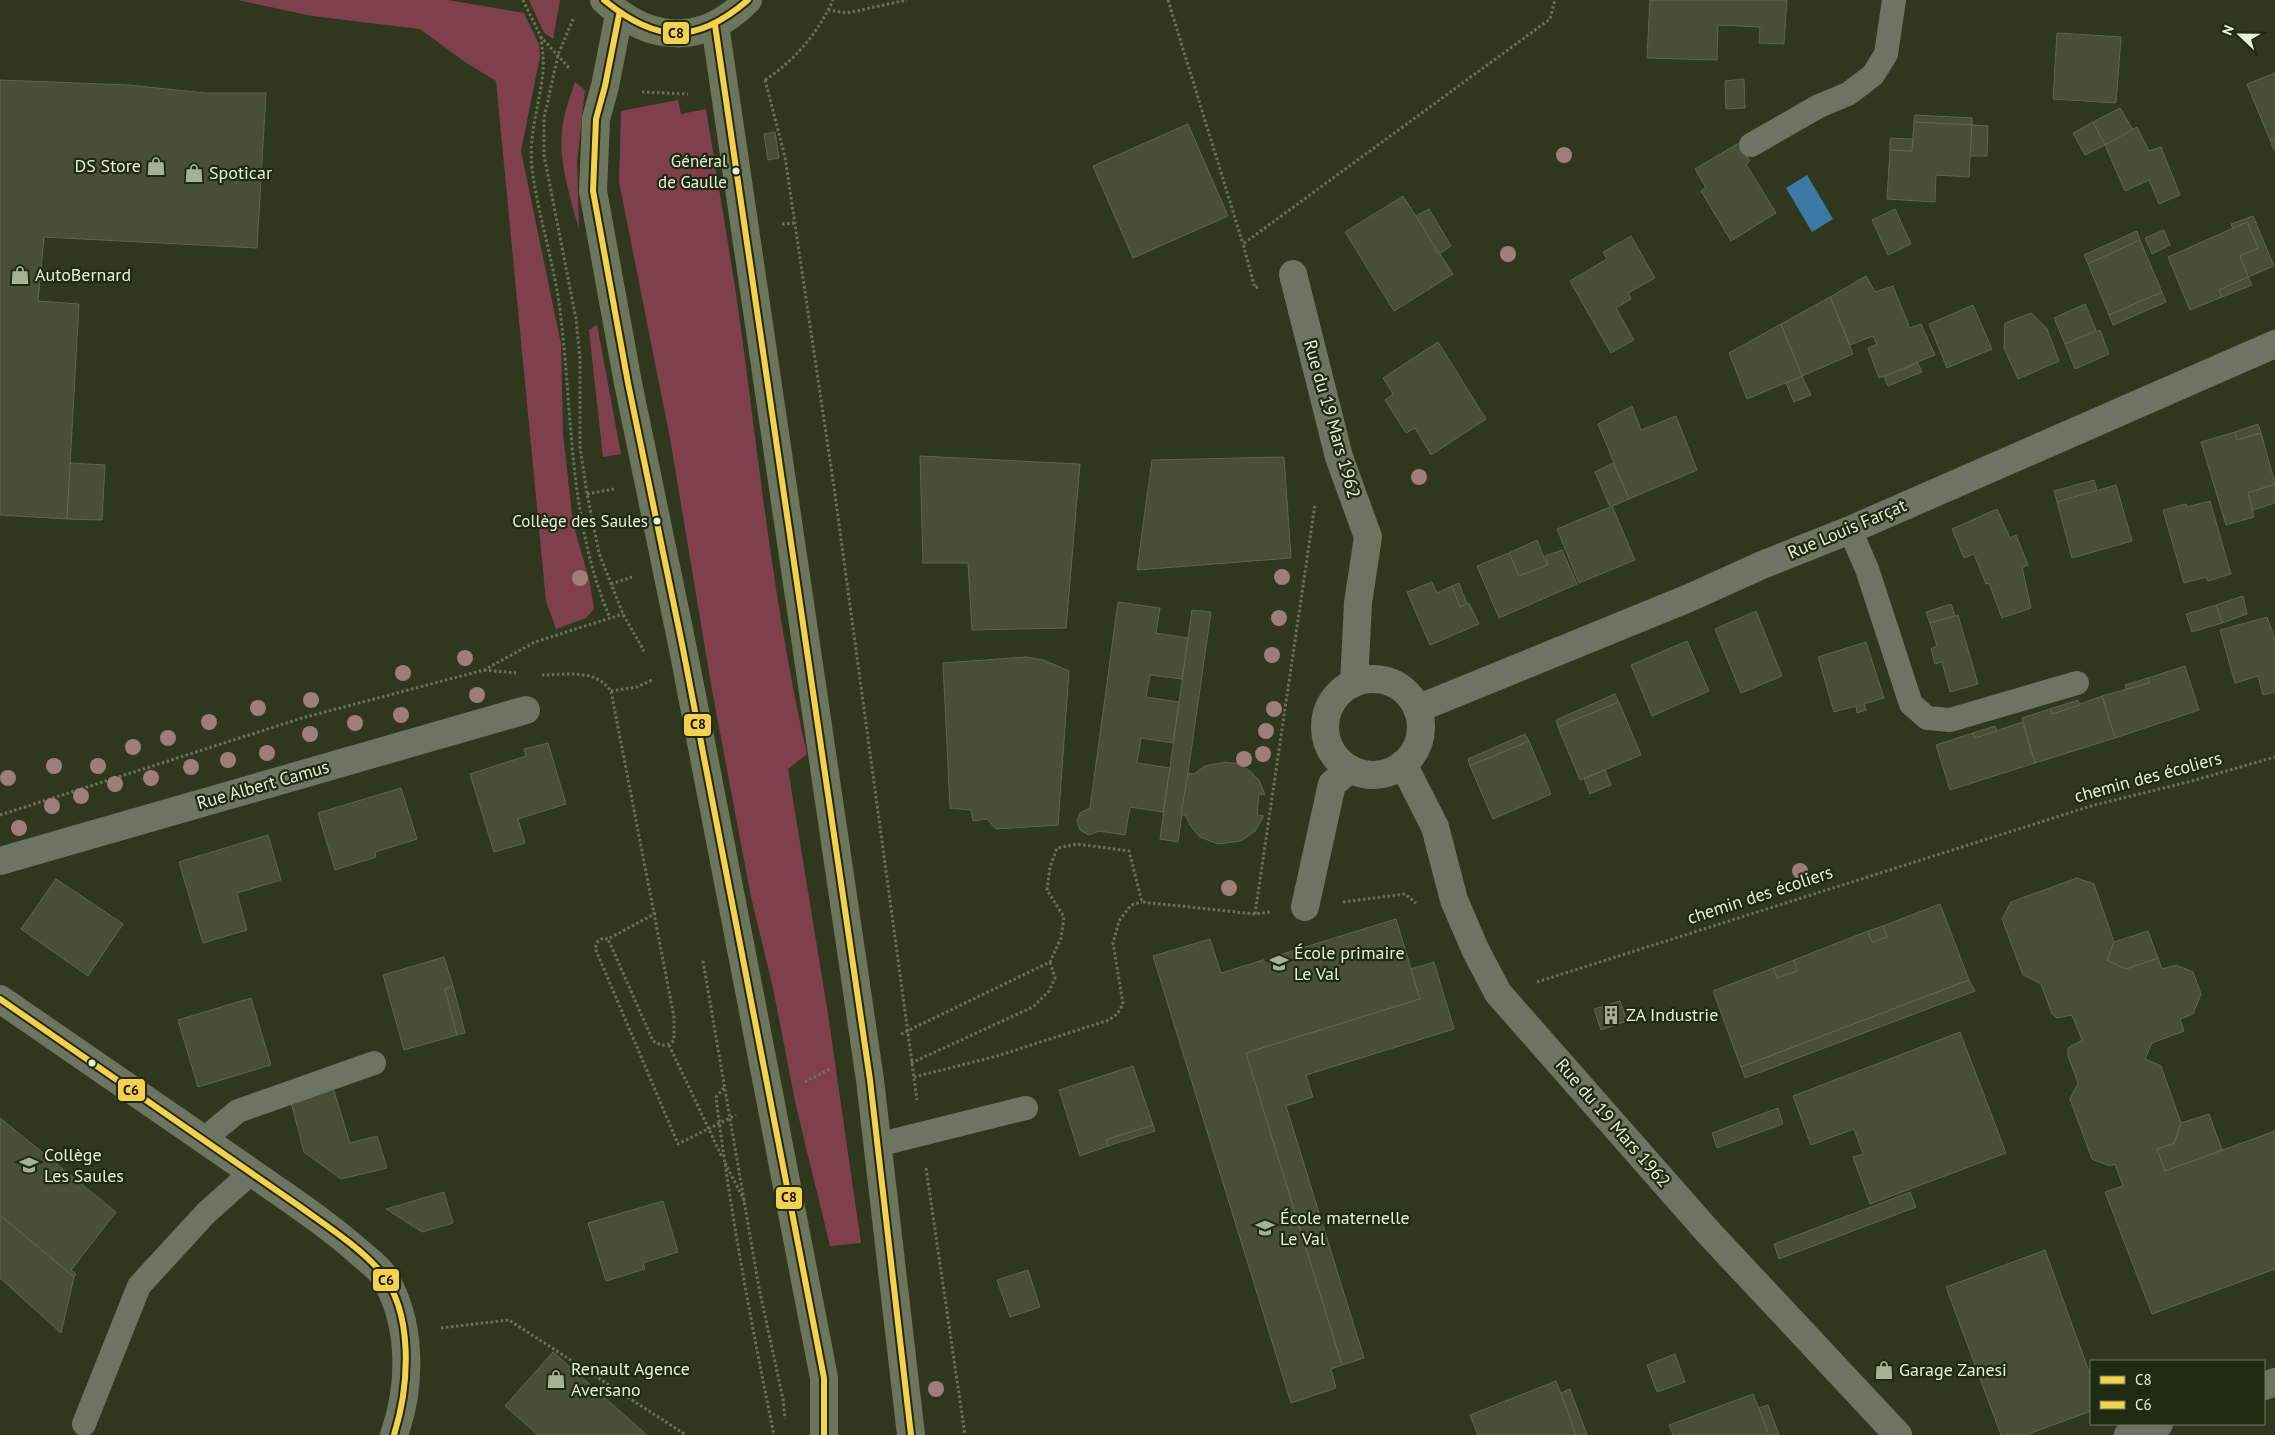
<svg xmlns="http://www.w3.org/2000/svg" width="2275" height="1435" font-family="'PT Sans',sans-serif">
<rect width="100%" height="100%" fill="#2f381c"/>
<g fill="#7f404c">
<path d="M238 0H448L524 13 539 44 540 56 521 151 561 344 563 433 573 523 590 583 594 609 586 618 556 629 546 601 496 81 465 62 420 29 312 16Z"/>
<path d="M529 0H560L553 39 544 33Z"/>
<path d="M575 82 585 90 577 161 579 229C570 197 559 163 562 131 563 114 570 98 575 82Z"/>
<path d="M678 100 681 114 706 109C717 178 729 246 739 314 759 461 774 609 807 754L788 769 828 1014 861 1243 830 1246 796 1106 773 988 751 897 712 690 670 438 619 182 621 111Z"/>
<path d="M597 325 621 454 603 457 589 330Z"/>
</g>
<path fill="#3d79a5" d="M1807 175 1833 219 1812 232 1786 188Z"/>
<g fill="#4b4e36" stroke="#61654c">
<path d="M1650 0H1787L1784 44 1759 43 1760 27 1718 25 1717 60 1647 58Z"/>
<path d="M2057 33 2121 37 2116 103 2053 99Z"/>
<path d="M2275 73V138L2270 140 2247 84Z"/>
<path d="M1744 79 1745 108 1726 109 1725 81Z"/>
<path d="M0 80 129 85 205 93H266L257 248 44 237 38 301 79 304 67 519 0 515Z"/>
<path d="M2120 108 2133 130 2105 145 2093 122Z"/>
<path d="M1915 115 1972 118V125L1914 122Z"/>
<path d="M1914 122 1972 125 1969 177 1936 175 1935 202 1887 199 1890 150 1912 151Z"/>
<path d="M2093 122 2105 145 2085 155 2073 133Z"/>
<path d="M1188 124 1228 216 1133 258 1093 166Z"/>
<path d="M1972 125 1988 126 1987 156H1970Z"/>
<path d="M2137 127 2149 151 2161 147 2180 195 2159 204 2149 180 2125 191 2105 145Z"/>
<path d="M775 132 779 158 768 160 764 134Z"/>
<path d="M1890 138 1913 139 1912 151 1890 150Z"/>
<path d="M2275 138V150H2274L2270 140Z"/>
<path d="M1739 143 1750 161 1746 164 1776 213 1731 241 1701 191 1706 188 1695 169Z"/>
<path d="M1403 196 1453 274 1394 311 1345 232Z"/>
<path d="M1429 209 1451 246 1439 254 1416 216Z"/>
<path d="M1895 209 1911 244 1888 255 1872 220Z"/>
<path d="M2253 216 2274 266 2248 277 2240 256 2258 248 2247 222 2233 229 2231 224Z"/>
<path d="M2247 222 2258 248 2240 256 2248 277 2219 290 2222 297 2190 310 2168 257Z"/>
<path d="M2164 230 2170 245 2152 254 2145 238Z"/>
<path d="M2137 231 2140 240 2088 264 2084 255Z"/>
<path d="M1631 236 1655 278 1628 293 1631 299 1616 308 1634 340 1611 353 1570 281 1607 259 1603 252Z"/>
<path d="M2140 240 2162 292 2109 315 2088 264Z"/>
<path d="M1866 276 1875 292 1893 286 1910 328 1921 324 1935 355 1879 378 1868 348 1877 344 1873 336 1850 345 1830 297Z"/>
<path d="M2248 277 2252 285 2222 297 2219 290Z"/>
<path d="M2162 292 2166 302 2113 325 2109 315Z"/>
<path d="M1830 297 1853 354 1802 376 1781 324Z"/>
<path d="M2085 304 2096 330 2065 344 2054 318Z"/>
<path d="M1973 305 1992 349 1947 368 1929 324Z"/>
<path d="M2031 313 2047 329 2059 361 2018 379 2004 348 2005 323Z"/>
<path d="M1781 324 1802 376 1747 399 1729 353Z"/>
<path d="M2100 330 2109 354 2075 369 2065 344Z"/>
<path d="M1438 342 1486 419 1431 455 1415 428 1406 433 1385 400 1393 394 1383 378Z"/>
<path d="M1918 363 1922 372 1888 386 1884 377Z"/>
<path d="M1802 376 1811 395 1794 402 1786 383Z"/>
<path d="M1632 406 1641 430 1676 416 1697 470 1629 499 1598 424Z"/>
<path d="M2258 424 2261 433 2237 440 2235 432Z"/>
<path d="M2235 432 2237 440 2261 433 2275 484 2248 493 2254 517 2226 525 2201 442Z"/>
<path d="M920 456 1080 464 1066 628 972 630 968 563H923Z"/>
<path d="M1284 457 1291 558 1137 570 1152 460Z"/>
<path d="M70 463 105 465 102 520 67 519Z"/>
<path d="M1613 463 1629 499 1612 506 1635 560 1579 583 1557 529 1610 507 1595 472Z"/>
<path d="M2094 480 2097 491 2057 502 2054 491Z"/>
<path d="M2275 484V503L2253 510 2248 493Z"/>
<path d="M2116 485 2132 541 2072 558 2057 502Z"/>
<path d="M2210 501 2231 574 2208 581 2206 577 2184 583 2163 510 2186 504 2187 507Z"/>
<path d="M1997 509 2010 538 2016 535 2028 565 2022 567 2031 608 2002 618 1989 583 1986 584 1974 554 1964 558 1952 529Z"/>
<path d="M1537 540 1547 565 1519 576 1509 553Z"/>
<path d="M1562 550 1577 584 1499 618 1477 566 1509 553 1519 576 1548 565 1545 556Z"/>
<path d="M1432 582 1437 593 1452 586 1460 607 1469 603 1479 624 1430 645 1407 592Z"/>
<path d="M1459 583 1467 604 1460 607 1452 586Z"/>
<path d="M2243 596 2247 614 2222 623 2216 605Z"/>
<path d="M1118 602 1160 608 1156 633 1188 638 1182 679 1150 675 1146 697 1179 702 1173 743 1141 738 1137 763 1170 768 1163 812 1130 807 1125 835 1099 831 1089 835 1080 830 1077 820 1080 813 1090 808Z"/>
<path d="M1951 604 1955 616 1930 623 1926 612Z"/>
<path d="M2216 605 2222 623 2192 632 2186 614Z"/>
<path d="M1192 610 1211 612 1178 842 1160 839Z"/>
<path d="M1756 611 1782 676 1741 693 1715 629Z"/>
<path d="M1958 615 1978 684 1950 692 1942 662 1935 664 1931 649 1937 646 1930 623Z"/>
<path d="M2267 617 2275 639V692L2263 695 2258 676 2235 683 2220 630Z"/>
<path d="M1687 641 1709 691 1652 716 1631 665Z"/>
<path d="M1866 642 1884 698 1864 704 1866 710 1857 713 1856 706 1834 712 1818 657Z"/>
<path d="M1027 657 1043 660 1069 671 1058 825 996 829 987 819 973 821 971 810 950 808 943 663Z"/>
<path d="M2185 666 2199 710 2115 738 2102 696 2149 683 2148 678Z"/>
<path d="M2148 678 2149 683 2126 689 2125 685Z"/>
<path d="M1615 694 1619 702 1558 727 1556 720Z"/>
<path d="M2102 696 2115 738 2035 763 2022 718 2050 709 2052 714Z"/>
<path d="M2078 700 2080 705 2052 714 2050 709Z"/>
<path d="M1619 702 1641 755 1580 780 1558 727Z"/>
<path d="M2022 722 2035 763 1950 790 1936 745 1973 733 1975 738Z"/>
<path d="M1995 726 1997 731 1975 738 1973 733Z"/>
<path d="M1525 734 1529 741 1470 766 1468 759Z"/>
<path d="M1529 741 1551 794 1493 819 1470 766Z"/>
<path d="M548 743 566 804 518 819 525 843 494 852 470 774 526 756 524 749Z"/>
<path d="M1225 762 1239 764 1251 772 1259 780 1265 795 1259 794 1257 815 1264 816 1255 831 1241 841 1218 844 1200 837 1192 828 1185 815H1181L1188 773 1194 774 1205 766Z"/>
<path d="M1605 770 1611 785 1590 794 1584 779Z"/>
<path d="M401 788 417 839 375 852 376 857 335 870 318 813Z"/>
<path d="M268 835 281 880 237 893 247 930 203 943 179 862Z"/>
<path d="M2077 878 2094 884 2114 942 2107 960 2126 969 2158 958 2162 969 2176 965 2193 972 2201 994 2193 1014 2180 1019 2184 1031 2152 1043 2145 1059 2161 1066 2181 1123 2174 1143 2157 1149 2165 1171 2275 1131V1269L2152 1314 2105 1192 2123 1186 2115 1164 2110 1166 2092 1159 2070 1099 2078 1083 2068 1056V1048L2082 1040 2072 1015 2057 1018 2052 1014 2041 984 2023 975 2002 919 2011 902Z"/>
<path d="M56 879 123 924 88 976 21 929Z"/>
<path d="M1940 904 1969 980 1741 1067 1713 991 1773 968 1777 978 1797 971 1794 960 1868 931 1872 942 1887 937 1883 926Z"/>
<path d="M1396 919 1420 999 1246 1053 1342 1365 1331 1369 1336 1388 1291 1403 1153 956 1210 939 1221 973Z"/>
<path d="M1883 926 1887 937 1872 942 1868 931Z"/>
<path d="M2148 931 2158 958 2126 969 2107 960 2114 942Z"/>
<path d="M444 957 453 986 445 989 457 1035 404 1050 383 975Z"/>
<path d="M1794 960 1797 971 1777 978 1773 968Z"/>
<path d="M1434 962 1454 1029 1306 1075 1313 1097 1286 1106 1364 1358 1342 1365 1246 1053 1420 999 1411 969Z"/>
<path d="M1969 980 1975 991 1745 1078 1741 1067Z"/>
<path d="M453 986 465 1033 457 1035 445 989Z"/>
<path d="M251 998 271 1065 198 1087 178 1020Z"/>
<path d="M1620 1001 1627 1021 1601 1030 1594 1009Z"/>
<path d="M1960 1032 2006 1153 1870 1204 1853 1157 1863 1154 1854 1129 1811 1145 1793 1096Z"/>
<path d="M1133 1066 1153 1125 1106 1140 1108 1146 1080 1156 1059 1090Z"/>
<path d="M333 1088 350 1143 377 1136 387 1168 341 1179 304 1152 291 1102Z"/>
<path d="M1778 1108 1783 1124 1717 1148 1712 1133Z"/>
<path d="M2209 1114 2222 1150 2165 1171 2157 1149 2174 1144 2181 1123Z"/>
<path d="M0 1118 116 1212 71 1270 76 1274 74 1277 0 1215Z"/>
<path d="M1153 1125 1155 1131 1108 1146 1106 1140Z"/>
<path d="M444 1192 453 1223 422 1232 386 1209Z"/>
<path d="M1910 1192 1916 1207 1779 1259 1774 1244Z"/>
<path d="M663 1201 678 1252 643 1263 645 1269 606 1281 588 1223Z"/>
<path d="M0 1215 74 1277 61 1333 0 1278Z"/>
<path d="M2045 1250 2091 1377V1411L2026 1435H2001L1946 1287Z"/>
<path d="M1028 1270 1040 1307 1010 1317 997 1280Z"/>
<path d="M553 1352 647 1435H538L505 1406Z"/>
<path d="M1675 1354 1685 1382 1657 1392 1647 1365Z"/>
<path d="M1556 1381 1577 1435H1478L1470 1415Z"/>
<path d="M1570 1389 1587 1435H1576L1561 1393Z"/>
<path d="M1753 1394 1769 1435H1673L1669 1425Z"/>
<path d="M1768 1405 1779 1435H1769L1759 1408Z"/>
</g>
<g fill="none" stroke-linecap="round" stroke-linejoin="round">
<g stroke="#6a715d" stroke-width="3" stroke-dasharray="2.5 2.5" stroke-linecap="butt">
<path d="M523 0 541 37 570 69"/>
<path d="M1168 0 1243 244"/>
<path d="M828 10 847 13 907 0"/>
<path d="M573 19 558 55 544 118V155L576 319 580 359V447L587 494 599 553 623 614 644 651"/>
<path d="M541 37C542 48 544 60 543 71 540 104 528 135 532 168 538 216 554 262 560 310 573 414 568 520 610 618"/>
<path d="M765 80 785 157 834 487 917 1100"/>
<path d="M765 80C795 60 818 33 833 0"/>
<path d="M642 92 688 94"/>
<path d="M782 224 795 223"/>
<path d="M1258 287 1255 288 1243 244 1550 19 1555 0"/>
<path d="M587 494 614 489"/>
<path d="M611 584 632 577"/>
<path d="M484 670 516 673"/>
<path d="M542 675C565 675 595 668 611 691L674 1017V1040C667 1047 661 1046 653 1041L608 939"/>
<path d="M611 691 637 687 652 680"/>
<path d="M0 815 302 718 484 670 535 642 623 614"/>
<path d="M1343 902 1405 894 1416 903"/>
<path d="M656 913 608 939 603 938 598 941 595 948 678 1144 736 1115"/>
<path d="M1255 914 1315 504"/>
<path d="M703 961 759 1288 783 1399 785 1419"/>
<path d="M1537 982 2091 806 2192 781 2275 757"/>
<path d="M901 1034 1050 962 1061 938 1064 917 1047 890 1050 867 1057 848 1077 844 1129 851 1142 902 1255 914 1270 912"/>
<path d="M669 1045 722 1157"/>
<path d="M911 1063 1033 1007 1049 991 1055 978 1050 962"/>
<path d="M914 1077 997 1056 1109 1020 1118 1013 1123 1004 1113 943 1119 921 1131 905 1142 902"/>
<path d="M805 1082 830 1069"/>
<path d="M724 1088 716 1097C730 1211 751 1323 774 1435"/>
<path d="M725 1163 745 1202"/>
<path d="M926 1168 965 1435"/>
<path d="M441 1328 509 1320 686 1435"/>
</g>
<g stroke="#6d7461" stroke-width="24">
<path d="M1751 145 1819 106 1848 94 1873 75 1886 54 1894 0"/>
<path d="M1850 530 1867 569 1911 704 1927 718 1950 720 2077 683"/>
<path d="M204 1139 238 1111 374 1063"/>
<path d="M877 1145 1026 1108"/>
<path d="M84 1424 139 1286 206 1213 251 1173"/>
</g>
<g stroke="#6d7461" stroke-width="28">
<path d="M1293 274 1339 457 1368 537 1358 603 1354 683"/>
<circle cx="1373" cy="727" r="48"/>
<path d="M1417 709 1689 598 1762 565 1850 530 2275 344"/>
<path d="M1403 764 1435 827 1454 900 1475 949 1498 993 1709 1233 1898 1435"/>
<path d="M0 861 526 710"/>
<path d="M1305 907 1332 784 1350 769"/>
<path d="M0 999C87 1059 174 1119 261 1179 295 1203 330 1226 361 1254 368 1260 378 1267 383 1275 412 1321 412 1384 394 1435"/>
<path d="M2264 1386 2275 1382"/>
<path d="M2128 1435 2159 1424"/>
</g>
<g stroke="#6d755d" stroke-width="28">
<path d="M604 0C649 43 703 46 748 0"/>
<path d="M619 15 605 86 596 119 593 191 628 383 682 644 824 1378V1435"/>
<path d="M715 25 870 1080 911 1435"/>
</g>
<g stroke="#202912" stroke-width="10">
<g id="bus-1">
<path d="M604 0C656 43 696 45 748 0"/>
<path d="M619 15 605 86 596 119 593 191 628 383 682 644 824 1378V1435"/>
<path d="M715 25 870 1080 911 1435"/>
</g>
</g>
<g stroke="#202912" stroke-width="10">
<path id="bus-2" d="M0 999 299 1206C325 1225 358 1246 379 1270 415 1312 409 1387 394 1435"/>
</g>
<use href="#bus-1" stroke="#f5d24d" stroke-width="6"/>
<use href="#bus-2" stroke="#f5d24d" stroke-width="6"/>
</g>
<g fill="#9f7d78">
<circle cx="1564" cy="155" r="8"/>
<circle cx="1508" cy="254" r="8"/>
<circle cx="1419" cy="477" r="8"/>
<circle cx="1282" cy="577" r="8"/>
<circle cx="580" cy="578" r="8"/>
<circle cx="1279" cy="618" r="8"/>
<circle cx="1272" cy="655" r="8"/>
<circle cx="465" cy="658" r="8"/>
<circle cx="403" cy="673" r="8"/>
<circle cx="477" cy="695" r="8"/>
<circle cx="311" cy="700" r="8"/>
<circle cx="258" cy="708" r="8"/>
<circle cx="1274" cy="709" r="8"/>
<circle cx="401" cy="715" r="8"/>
<circle cx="209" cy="722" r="8"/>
<circle cx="355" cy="723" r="8"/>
<circle cx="1266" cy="731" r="8"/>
<circle cx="310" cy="734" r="8"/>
<circle cx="168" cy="738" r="8"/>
<circle cx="133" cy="747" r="8"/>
<circle cx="267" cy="753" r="8"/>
<circle cx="1263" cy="754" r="8"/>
<circle cx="1244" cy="759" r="8"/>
<circle cx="228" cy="760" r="8"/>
<circle cx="54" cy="766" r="8"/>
<circle cx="98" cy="766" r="8"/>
<circle cx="191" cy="767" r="8"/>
<circle cx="8" cy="778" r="8"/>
<circle cx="151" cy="778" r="8"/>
<circle cx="115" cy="784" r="8"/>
<circle cx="81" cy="796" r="8"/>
<circle cx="52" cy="806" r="8"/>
<circle cx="19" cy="828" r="8"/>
<circle cx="1800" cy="871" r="8"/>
<circle cx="1229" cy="888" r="8"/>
<circle cx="936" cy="1389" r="8"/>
</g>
<defs>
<g id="shop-bare" transform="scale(1.5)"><path d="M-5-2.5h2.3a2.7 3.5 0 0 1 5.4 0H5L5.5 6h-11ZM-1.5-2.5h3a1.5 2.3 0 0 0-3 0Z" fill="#a6b194" stroke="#202912" stroke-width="2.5" paint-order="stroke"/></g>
<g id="school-bare" transform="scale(1.5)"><path d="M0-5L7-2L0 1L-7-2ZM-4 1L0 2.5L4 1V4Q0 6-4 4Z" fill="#a6b194" stroke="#202912" stroke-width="2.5" paint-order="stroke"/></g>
<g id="building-bare" transform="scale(1.5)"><path d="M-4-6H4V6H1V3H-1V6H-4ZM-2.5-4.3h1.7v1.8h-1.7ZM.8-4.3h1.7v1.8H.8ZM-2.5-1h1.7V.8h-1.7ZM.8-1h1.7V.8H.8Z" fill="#a6b194" stroke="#202912" stroke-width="2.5" paint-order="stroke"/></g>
</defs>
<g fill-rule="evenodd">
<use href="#shop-bare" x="156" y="166"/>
<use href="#shop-bare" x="194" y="173"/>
<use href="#shop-bare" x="20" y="275"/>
<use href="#school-bare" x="1279" y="963"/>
<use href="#building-bare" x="1611" y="1015"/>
<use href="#school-bare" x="29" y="1165"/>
<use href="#school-bare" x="1265" y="1228"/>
<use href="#shop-bare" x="1884" y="1370"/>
<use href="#shop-bare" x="556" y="1379"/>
</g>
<g fill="#e6f2d5" stroke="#202912" stroke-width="2">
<circle cx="736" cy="171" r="4.5"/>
<circle cx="657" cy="521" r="4.5"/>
<circle cx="92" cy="1063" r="4.5"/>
</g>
<g text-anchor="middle" stroke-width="4.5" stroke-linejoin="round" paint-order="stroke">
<g font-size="17" fill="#e6f2d5" stroke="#202912" text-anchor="end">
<text x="727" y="167">Général<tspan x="727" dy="21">de Gaulle</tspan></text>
<text x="648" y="527">Collège des Saules</text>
</g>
<g font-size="18" fill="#e6f2d5" stroke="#202912" text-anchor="start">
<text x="141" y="172" text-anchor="end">DS Store</text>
<text x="209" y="179">Spoticar</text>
<text x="35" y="281">AutoBernard</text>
<text x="1294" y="959">École primaire<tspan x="1294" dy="21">Le Val</tspan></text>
<text x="1626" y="1021">ZA Industrie</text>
<text x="44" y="1161">Collège<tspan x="44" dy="21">Les Saules</tspan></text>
<text x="1280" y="1224">École maternelle<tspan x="1280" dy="21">Le Val</tspan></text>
<text x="571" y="1375">Renault Agence<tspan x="571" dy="21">Aversano</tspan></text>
<text x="1899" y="1376">Garage Zanesi</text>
</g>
<g font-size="18" fill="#e6f2d5" stroke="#202912">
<text transform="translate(1332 419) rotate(74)" y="6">Rue du 19 Mars 1962</text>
<text transform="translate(1847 529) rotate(-23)" y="6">Rue Louis Farçat</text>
<text transform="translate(2148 777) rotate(-15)" y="6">chemin des écoliers</text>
<text transform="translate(263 785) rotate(-16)" y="6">Rue Albert Camus</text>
<text transform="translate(1760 895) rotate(-18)" y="6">chemin des écoliers</text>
<text transform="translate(1613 1123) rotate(49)" y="6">Rue du 19 Mars 1962</text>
</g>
</g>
<g stroke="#202912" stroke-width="2">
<rect x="662" y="21" width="28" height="24" rx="5" fill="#f5d24d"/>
<rect x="683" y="713" width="29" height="24" rx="5" fill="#f5d24d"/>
<rect x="117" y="1078" width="29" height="24" rx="5" fill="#f5d24d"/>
<rect x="775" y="1186" width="28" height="24" rx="5" fill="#f5d24d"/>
<rect x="372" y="1268" width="28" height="24" rx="5" fill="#f5d24d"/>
</g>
<g font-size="14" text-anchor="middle" font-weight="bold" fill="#111">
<text x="676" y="38">C8</text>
<text x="698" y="729">C8</text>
<text x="131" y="1095">C6</text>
<text x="789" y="1202">C8</text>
<text x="386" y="1285">C6</text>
</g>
<rect x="2090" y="1360" width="175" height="65" fill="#202912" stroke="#6f7960"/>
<rect x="2100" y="1376" width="25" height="8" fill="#f5d24d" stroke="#6f7960"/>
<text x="2135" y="1385" font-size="15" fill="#e6f2d5">C8</text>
<rect x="2100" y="1401" width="25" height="8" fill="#f5d24d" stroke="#6f7960"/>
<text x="2135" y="1410" font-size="15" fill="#e6f2d5">C6</text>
<g transform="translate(2240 35) rotate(292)" stroke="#202912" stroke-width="4" paint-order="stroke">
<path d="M0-4L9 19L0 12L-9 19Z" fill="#e6f2d5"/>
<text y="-8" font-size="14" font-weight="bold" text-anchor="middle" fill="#e6f2d5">N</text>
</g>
</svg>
